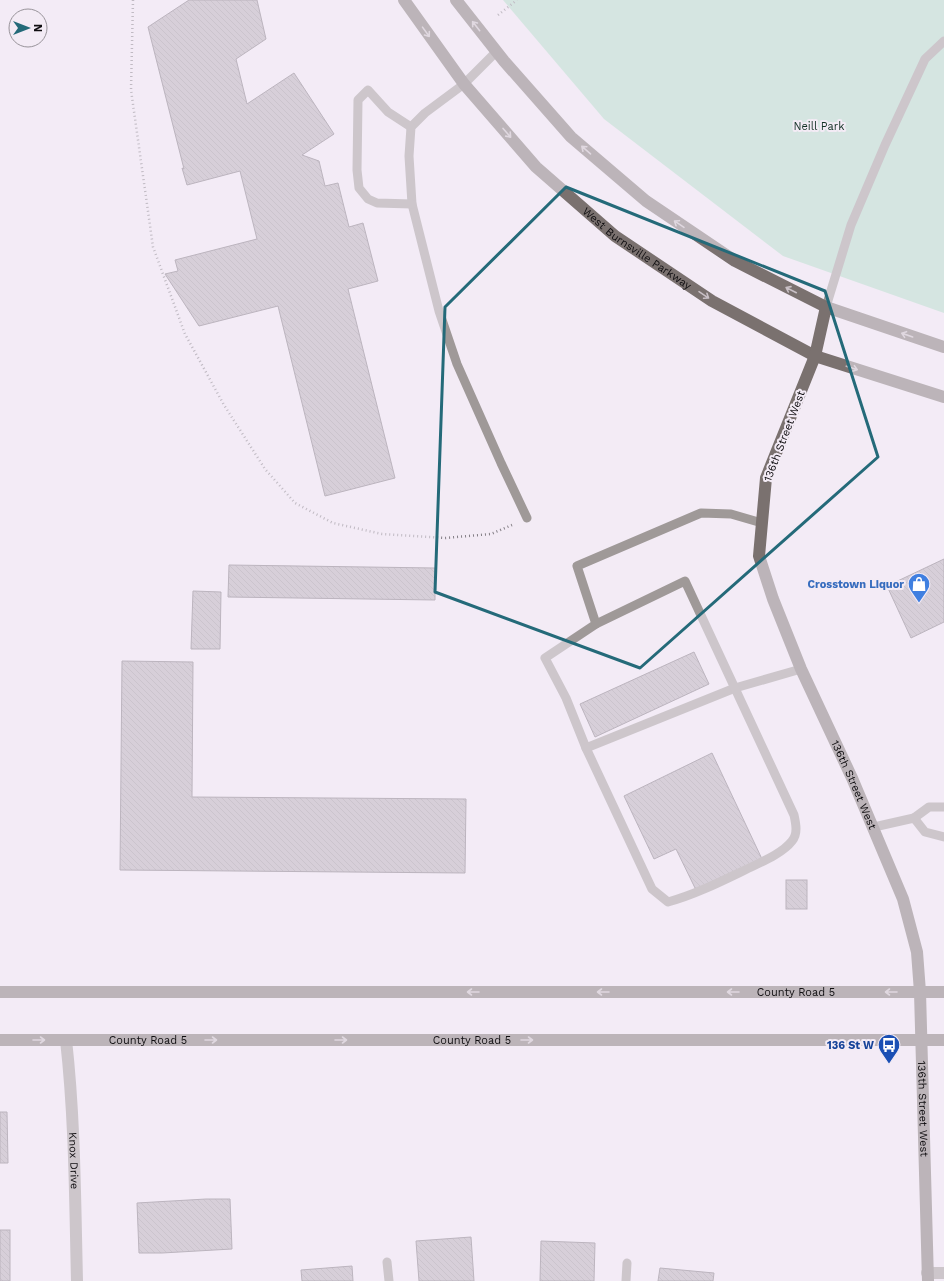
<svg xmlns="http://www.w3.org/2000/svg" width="944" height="1281" font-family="'Work Sans',sans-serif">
<defs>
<pattern id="building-back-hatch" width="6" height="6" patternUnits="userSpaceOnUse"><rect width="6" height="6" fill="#b6adb7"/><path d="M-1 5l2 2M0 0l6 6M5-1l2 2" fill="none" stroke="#9b949c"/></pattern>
</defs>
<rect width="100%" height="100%" fill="#f3ebf5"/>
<path fill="#b1dec8" d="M503 0H944V313L783 256 604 119Z"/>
<g fill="url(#building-back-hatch)" stroke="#7a727b">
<path d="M189 0H257L266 39 236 59 247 104 294 73 334 134 302 155 319 161 325 186 338 183 349 227 363 223 378 281 348 289 395 478 325 496 278 306 199 326 165 274 178 271 175 260 257 239 240 171 187 185 182 168 184 169 148 27Z"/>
<path d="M944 559V622L911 638 887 586Z"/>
<path d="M229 565 435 568V600L228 597Z"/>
<path d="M193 591 221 592 220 649H191Z"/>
<path d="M694 652 709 684 595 737 580 704Z"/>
<path d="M122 661 193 662 192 797 466 799 465 873 120 870Z"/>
<path d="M712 753 762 859 696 890 676 849 654 859 624 796Z"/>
<rect x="786" y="880" width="21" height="29"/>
<path d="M0 1112H7L8 1163H0Z"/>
<path d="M206 1199H230L232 1249 162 1253H139L137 1203Z"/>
<rect x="0" y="1230" width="10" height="51"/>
<path d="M471 1237 474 1281H419L416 1241Z"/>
<path d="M541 1241 595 1243 594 1281H540Z"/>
<path d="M352 1266 353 1281H302L301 1270Z"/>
<path d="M660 1268 714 1273 713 1281H658Z"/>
</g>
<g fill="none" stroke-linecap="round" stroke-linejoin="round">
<g stroke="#847f86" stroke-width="2.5" stroke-dasharray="1 3" stroke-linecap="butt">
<path d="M133 0 131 90 153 247 185 334 224 405 265 469 295 503 333 523 382 534 445 538 491 534 512 525"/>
<path d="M498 15 517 0"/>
</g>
<g stroke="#9f9998" stroke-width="9">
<path d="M496 52 464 84 425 113 411 127 409 156 412 204 439 311 457 364 501 463 527 518"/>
<path d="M411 127 388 112 368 90 358 100 357 170 359 188 368 199 377 203 412 204"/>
<path d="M826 307 851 225 885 145 925 59 944 41"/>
<path d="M762 523 731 514 701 513 577 566 596 624 545 658 566 698 586 748 735 688 801 669"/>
<path d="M586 748 652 889 668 902C694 895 720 882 745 870 759 863 782 854 792 841 798 834 796 824 794 815L685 581 596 624"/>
<path d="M914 818 929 807H944"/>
<path d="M874 827 914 818 925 832 944 837"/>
<path d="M387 1262 389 1281"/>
<path d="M626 1281 627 1263"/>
</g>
<g stroke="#9f9998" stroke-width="12">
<path id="s1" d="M66 1040C75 1120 75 1201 77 1281"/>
<path d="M927 1273H944"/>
</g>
<g stroke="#7a716f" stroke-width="12">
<path id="s2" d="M404 0 464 84 536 167 615 236 712 301 815 356 944 397"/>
<path d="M456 0 504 61 571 137 646 201 735 261 826 307 944 347"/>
<path id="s3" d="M826 307 815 356 766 478 759 556 773 599 801 669 852 778 903 899 917 952 920 992 928 1281"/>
<path id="s4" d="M0 992H944"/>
<path id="s5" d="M0 1040H944"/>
</g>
</g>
<defs><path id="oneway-shaft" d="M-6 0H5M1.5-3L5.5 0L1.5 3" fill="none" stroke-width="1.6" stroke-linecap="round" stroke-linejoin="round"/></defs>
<g stroke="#c9c0c6">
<use href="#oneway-shaft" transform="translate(476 26) rotate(-128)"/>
<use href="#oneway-shaft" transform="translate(426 32) rotate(54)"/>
<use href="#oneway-shaft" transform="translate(507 133) rotate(49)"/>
<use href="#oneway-shaft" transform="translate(586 150) rotate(-139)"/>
<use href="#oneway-shaft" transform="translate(679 224) rotate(-146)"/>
<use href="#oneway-shaft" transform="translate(791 290) rotate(-153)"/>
<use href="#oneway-shaft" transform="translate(704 295) rotate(34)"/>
<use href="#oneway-shaft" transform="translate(907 335) rotate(-161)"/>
<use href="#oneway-shaft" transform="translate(852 368) rotate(18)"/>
<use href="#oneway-shaft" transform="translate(473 992) rotate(180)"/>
<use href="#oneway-shaft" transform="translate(603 992) rotate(180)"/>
<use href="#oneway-shaft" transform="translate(733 992) rotate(180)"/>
<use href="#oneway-shaft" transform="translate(891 992) rotate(180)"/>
<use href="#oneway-shaft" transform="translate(39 1040)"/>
<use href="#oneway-shaft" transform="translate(211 1040)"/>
<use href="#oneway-shaft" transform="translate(341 1040)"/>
<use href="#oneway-shaft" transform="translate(527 1040)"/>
</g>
<path d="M0 0H944V1281H0ZM566 187 825 291 878 457 640 668 435 592 445 307Z" fill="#f3ebf5" fill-opacity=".55" fill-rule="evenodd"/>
<path fill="none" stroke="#246a79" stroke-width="3" stroke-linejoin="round" d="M566 187 825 291 878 457 640 668 435 592 445 307Z"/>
<defs>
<g id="shop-pin" transform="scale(1.15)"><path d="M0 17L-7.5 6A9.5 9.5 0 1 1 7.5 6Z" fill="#3f7fe0" stroke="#f3ebf5"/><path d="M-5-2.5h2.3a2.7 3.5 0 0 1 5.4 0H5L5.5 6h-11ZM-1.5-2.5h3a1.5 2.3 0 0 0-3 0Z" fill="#fff"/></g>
<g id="bus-pin" transform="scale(1.15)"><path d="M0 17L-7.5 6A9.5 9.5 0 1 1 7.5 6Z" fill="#1a4fb4" stroke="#f3ebf5"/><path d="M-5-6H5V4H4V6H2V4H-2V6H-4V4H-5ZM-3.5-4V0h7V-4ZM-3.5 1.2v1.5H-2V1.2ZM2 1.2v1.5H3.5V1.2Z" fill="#fff"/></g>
</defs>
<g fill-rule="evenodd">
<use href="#shop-pin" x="919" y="584"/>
<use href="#bus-pin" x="889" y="1045"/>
</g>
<g text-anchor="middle" stroke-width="4" stroke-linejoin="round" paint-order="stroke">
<g font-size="11" fill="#133125" stroke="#f3ebf5">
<text x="819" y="130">Neill Park</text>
</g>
<g font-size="11" fill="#100e11" stroke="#f3ebf5">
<text dy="4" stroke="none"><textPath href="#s2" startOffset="343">West Burnsville Parkway</textPath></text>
<text transform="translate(784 436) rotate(-69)" y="4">136th Street West</text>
<text dy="4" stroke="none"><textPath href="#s3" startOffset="508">136th Street West</textPath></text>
<text dy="4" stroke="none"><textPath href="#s4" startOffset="796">County Road 5</textPath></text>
<text dy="4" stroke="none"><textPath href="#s5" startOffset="148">County Road 5</textPath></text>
<text dy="4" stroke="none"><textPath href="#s5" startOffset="472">County Road 5</textPath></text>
<text dy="4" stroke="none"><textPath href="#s3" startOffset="844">136th Street West</textPath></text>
<text dy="4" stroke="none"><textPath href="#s1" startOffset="121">Knox Drive</textPath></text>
</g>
<g font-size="11" font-weight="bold" fill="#366cbe" stroke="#f3ebf5" text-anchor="end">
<text x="904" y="588">Crosstown Liquor</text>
</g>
<g font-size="11" font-weight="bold" fill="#164399" stroke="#f3ebf5" text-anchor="end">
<text x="874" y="1049">136 St W</text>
</g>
</g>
<g transform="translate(28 28) rotate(90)"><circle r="19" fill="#f3ebf5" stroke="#98939a"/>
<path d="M0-3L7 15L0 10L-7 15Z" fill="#246a79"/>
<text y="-6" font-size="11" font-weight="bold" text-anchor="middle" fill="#100e11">N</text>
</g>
</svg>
